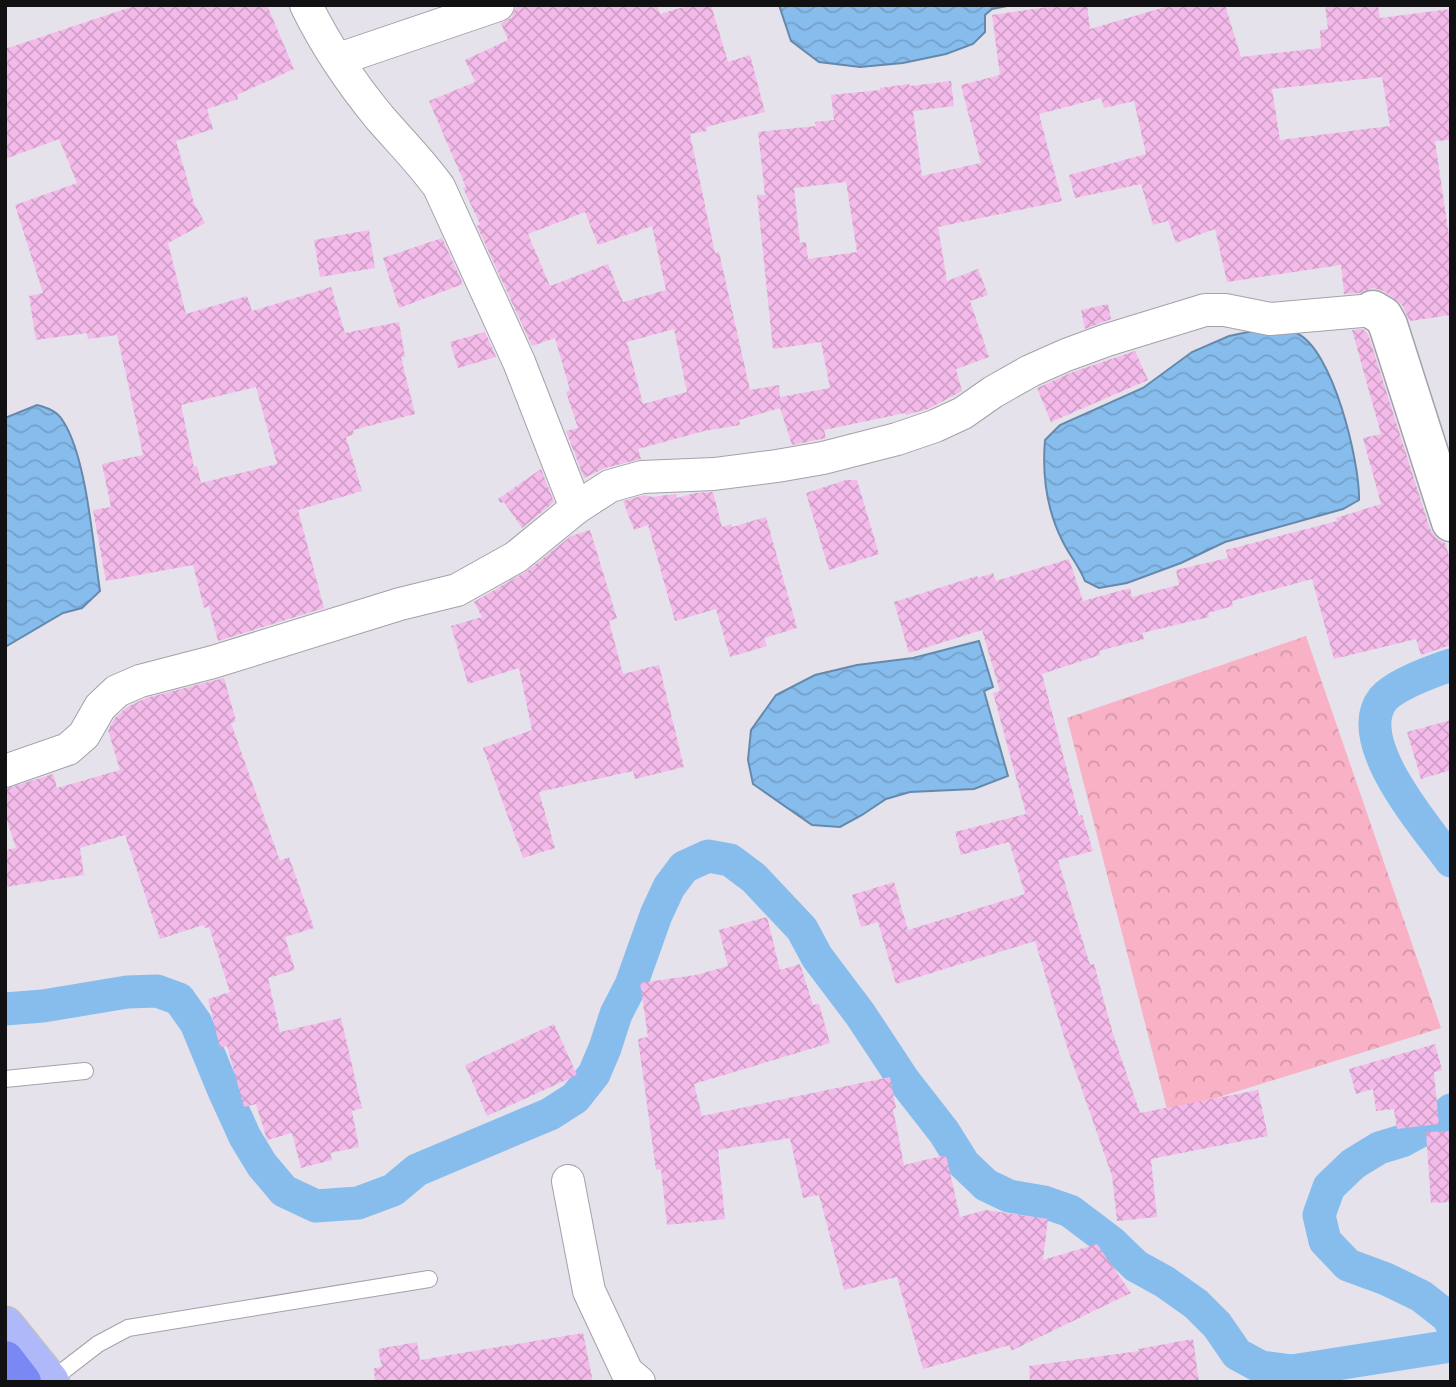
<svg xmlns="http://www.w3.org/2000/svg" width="1456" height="1387" font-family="Manrope,sans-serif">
<defs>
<pattern id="park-crowns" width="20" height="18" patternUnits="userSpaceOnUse" patternTransform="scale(1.75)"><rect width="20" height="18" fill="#f8b1c5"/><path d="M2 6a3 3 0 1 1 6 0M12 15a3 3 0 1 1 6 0" fill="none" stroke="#d497a8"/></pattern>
<pattern id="water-waves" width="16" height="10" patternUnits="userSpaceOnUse" patternTransform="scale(1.75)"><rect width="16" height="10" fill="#87bded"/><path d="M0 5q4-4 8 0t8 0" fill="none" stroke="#74a1ca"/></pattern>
<pattern id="building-cross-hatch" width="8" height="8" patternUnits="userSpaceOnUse" patternTransform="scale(1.75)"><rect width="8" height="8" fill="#f4bbea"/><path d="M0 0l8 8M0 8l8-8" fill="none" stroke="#d0a0c8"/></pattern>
</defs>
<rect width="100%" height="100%" fill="#e5e2eb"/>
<path fill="url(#park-crowns)" d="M1306 636 1441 1028 1168 1113 1067 718Z"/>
<g fill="url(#water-waves)" stroke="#6489ac" stroke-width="2">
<path d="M779 5H1012L992 9 985 15V32L973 44 946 54 903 63 860 67 819 62 791 41Z"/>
<path d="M1253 331C1265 332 1285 329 1296 333 1333 348 1360 463 1359 500L1343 509 1225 542 1181 563 1127 583 1099 588 1085 581C1079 566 1070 556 1063 542 1046 509 1042 476 1045 440L1060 425 1143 388 1192 352 1229 336Z"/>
<path d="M37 405C48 408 57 411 63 421 87 458 93 546 100 591L82 608 63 613 5 647V418Z"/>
<path d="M979 641 993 687 984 691 1008 776 974 789 910 792 886 799 862 815 840 827 812 825 753 784 748 760 751 730 776 695 815 675 857 665 913 658Z"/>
</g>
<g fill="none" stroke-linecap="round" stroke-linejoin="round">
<g stroke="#87bded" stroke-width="33">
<path d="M1451 665C1433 671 1395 685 1383 699 1350 741 1427 828 1451 861"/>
<path d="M5 1009 43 1006 127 992 157 991 179 999 196 1023 224 1091 245 1137 262 1165 284 1191 316 1206 358 1203 393 1190 417 1170 550 1114 575 1098 594 1074 605 1048 616 1014 631 985 656 915 669 887 684 867 708 856 730 860 754 878 802 929 817 957 860 1014 905 1082 944 1132 964 1164 986 1185 1009 1196 1044 1202 1070 1211 1111 1242 1136 1266 1165 1282 1196 1304 1217 1325 1237 1354 1261 1367 1292 1371 1451 1346"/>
<path d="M1451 1110 1442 1119 1402 1141 1379 1148 1353 1164 1329 1187 1319 1215 1325 1241 1348 1265 1386 1279 1421 1296 1448 1317 1451 1323"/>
</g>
</g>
<g fill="url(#building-cross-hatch)" fill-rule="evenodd">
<path d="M137 5H267L294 69 237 95 238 99 207 109 213 129 176 141 194 203 205 223 168 243 186 314 247 296 252 311 331 287 345 333 399 322 405 357H401L415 414 353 430 354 434 346 437 362 491 298 510 324 608 218 641 209 606 204 608 193 565 106 581 93 510 111 507 102 464 143 455 129 388 117 335 88 339 87 333 36 340 29 296 43 293 15 205 77 183 59 139 5 159V49ZM256 387 277 464 201 483 197 466 194 467 181 405Z"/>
<path d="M521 5H657L660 14 690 5H711L728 62 750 55 765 112 706 127 707 131 690 134 715 253 719 252 750 390 779 385 780 397 830 388 821 342 773 349 757 195H765L758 132 816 126 815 122 834 120 831 95 880 90V88L909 84 910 86 951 81 954 106 913 111 922 176 981 163 961 85 1000 75 992 15 1062 5H1087L1090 29 1172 5H1225L1241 57 1321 48 1320 30 1328 29 1325 5H1378L1380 18 1451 9V140L1435 141 1451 250V315L1410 321 1402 305 1384 291 1373 288 1360 293 1344 294 1341 265 1227 282 1215 229 1176 243 1168 221 1153 225 1141 184 1075 198 1069 175 1146 154 1134 101 1104 108 1101 98 1039 114 1062 201 938 227 947 281 978 269 988 295 970 301 989 357 956 369 962 391 928 409 906 415 905 413 824 430 826 438 792 445 780 408 739 420 740 425 704 431 638 449 641 459 605 468 584 478 566 431 578 428 566 392 570 390 555 338 532 346 477 226 480 224 463 188 466 187 429 101 475 82 465 60 508 40 501 23 511 18 516 7ZM1382 77 1390 126 1280 140 1272 89ZM846 182 857 252 808 259 806 242 800 243 794 188ZM585 212 598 245 652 226 666 290 623 302 608 264 550 286 528 234ZM674 329 687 392 643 404 627 342Z"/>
<path d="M369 230 375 268 320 277 314 240Z"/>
<path d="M442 238 463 284 399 308 383 258Z"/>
<path d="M1108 304 1111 319 1085 329 1081 310Z"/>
<path d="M1363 329 1368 334 1430 529 1436 538 1445 543 1451 562V645L1421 655 1416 639 1334 659 1312 579 1232 601 1233 606 1208 613 1209 617 1142 633 1144 639 1099 651 1100 655 1042 674 1079 816 1082 815 1093 851 1058 860 1090 965 1094 964 1113 1034 1140 1113 1258 1090 1268 1136 1151 1159 1157 1217 1117 1221 1112 1176 1067 1047 1035 941 896 984 878 922 861 927 852 895 894 882 908 930 1025 894 1009 842 961 855 955 832 1026 814 993 693 1000 691 982 630 909 653 894 602 977 576 978 578 993 573 996 581 1069 559 1083 601 1130 588 1132 597 1179 585 1176 570 1228 558 1226 550 1337 521 1336 518 1381 504 1363 438 1381 434 1352 330Z"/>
<path d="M485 332 496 357 458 368 450 342Z"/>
<path d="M1135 351 1148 380 1051 422 1037 388 1073 372Z"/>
<path d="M541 469 554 502 522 528 504 502 500 503 498 499Z"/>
<path d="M846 480H857L879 554 829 570 806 493Z"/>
<path d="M713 492 722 527 731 524 732 527 766 517 797 628 764 638 767 646 730 657 716 609 675 621 648 525 634 530 623 501 645 495 652 497 676 494 677 498 695 493Z"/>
<path d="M590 530 617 618 609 621 623 674 659 665 684 767 635 779 633 771 539 792 555 848 523 858 483 748 532 730 519 668 468 684 451 626 482 617 474 602 527 571 571 536Z"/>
<path d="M224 678 236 721 231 723 280 861 289 857 314 928 285 937 295 970 268 978 280 1032 341 1018 362 1108 352 1111 359 1147 330 1153 332 1160 301 1168 292 1133 267 1140 256 1104 244 1107 227 1046 220 1048 208 999 230 992 209 927 205 928 203 925 160 939 125 835 80 848 84 875 5 887V850L16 848 5 814V789L53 774 57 788 120 770 108 730 115 718 127 707 146 698Z"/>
<path d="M1451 720V770L1421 779 1407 732Z"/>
<path d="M767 917 780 970 800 964 813 1005 819 1004 830 1043 694 1084 702 1116 890 1077 896 1108 893 1109 904 1165 946 1155 960 1217 986 1210 1048 1219 1043 1260 1097 1244 1131 1293 1011 1351 1010 1345 923 1369 897 1277 844 1290 819 1195 803 1198 790 1138 718 1150 725 1219 667 1225 661 1169 656 1170 638 1039 648 1037 640 983 696 975 728 966 719 930Z"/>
<path d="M554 1024 577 1075 487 1116 465 1065Z"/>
<path d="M1435 1044 1442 1070 1434 1072 1439 1124 1397 1129 1394 1109 1376 1111 1373 1089 1356 1094 1349 1069Z"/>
<path d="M1451 1131V1202L1431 1203 1426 1132Z"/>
<path d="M583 1333 593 1382H375L374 1368 382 1367 378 1349 417 1342 420 1360Z"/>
<path d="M1193 1339 1199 1382H1030L1029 1366 1139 1351 1138 1349Z"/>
</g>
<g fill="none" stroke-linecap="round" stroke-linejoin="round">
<g stroke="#a4a1aa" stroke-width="18">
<g id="lane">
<path d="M5 1079 85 1071"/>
<path d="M50 1381 98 1344 128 1328 429 1279"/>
</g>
</g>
<g stroke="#a4a1aa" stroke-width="34">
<g id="street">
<path d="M306 5C325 44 352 84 380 118 400 141 421 162 439 187L519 362 576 508"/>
<path d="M339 59 498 5"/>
<path d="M5 771 68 749 84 735 100 707 117 691 140 681 213 662 400 604 457 590 516 557 576 508 610 486 642 477 714 474 777 466 823 458 897 439 935 426 963 413 993 392 1030 371 1066 355 1107 340 1205 310H1225L1270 319 1373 310"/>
<path d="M568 1181 589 1291 627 1372 639 1382"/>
</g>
</g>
<g stroke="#a4a1aa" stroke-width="41">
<path id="secondary" d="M1373 310 1383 316 1388 325 1451 522"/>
</g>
<g stroke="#c1c1c2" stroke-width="41">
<path id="primary" d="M5 1326 50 1382"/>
</g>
<g stroke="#c1c1c2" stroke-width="41">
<path id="highway" d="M5 1360 22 1382"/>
</g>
<use href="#lane" stroke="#fff" stroke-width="16"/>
<use href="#street" stroke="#fff" stroke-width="32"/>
<use href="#secondary" stroke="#fff" stroke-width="38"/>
<use href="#primary" stroke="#afb8f9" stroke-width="38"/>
<use href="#highway" stroke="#7988f5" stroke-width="38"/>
</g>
<rect width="1456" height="1387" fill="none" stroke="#111013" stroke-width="14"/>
</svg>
